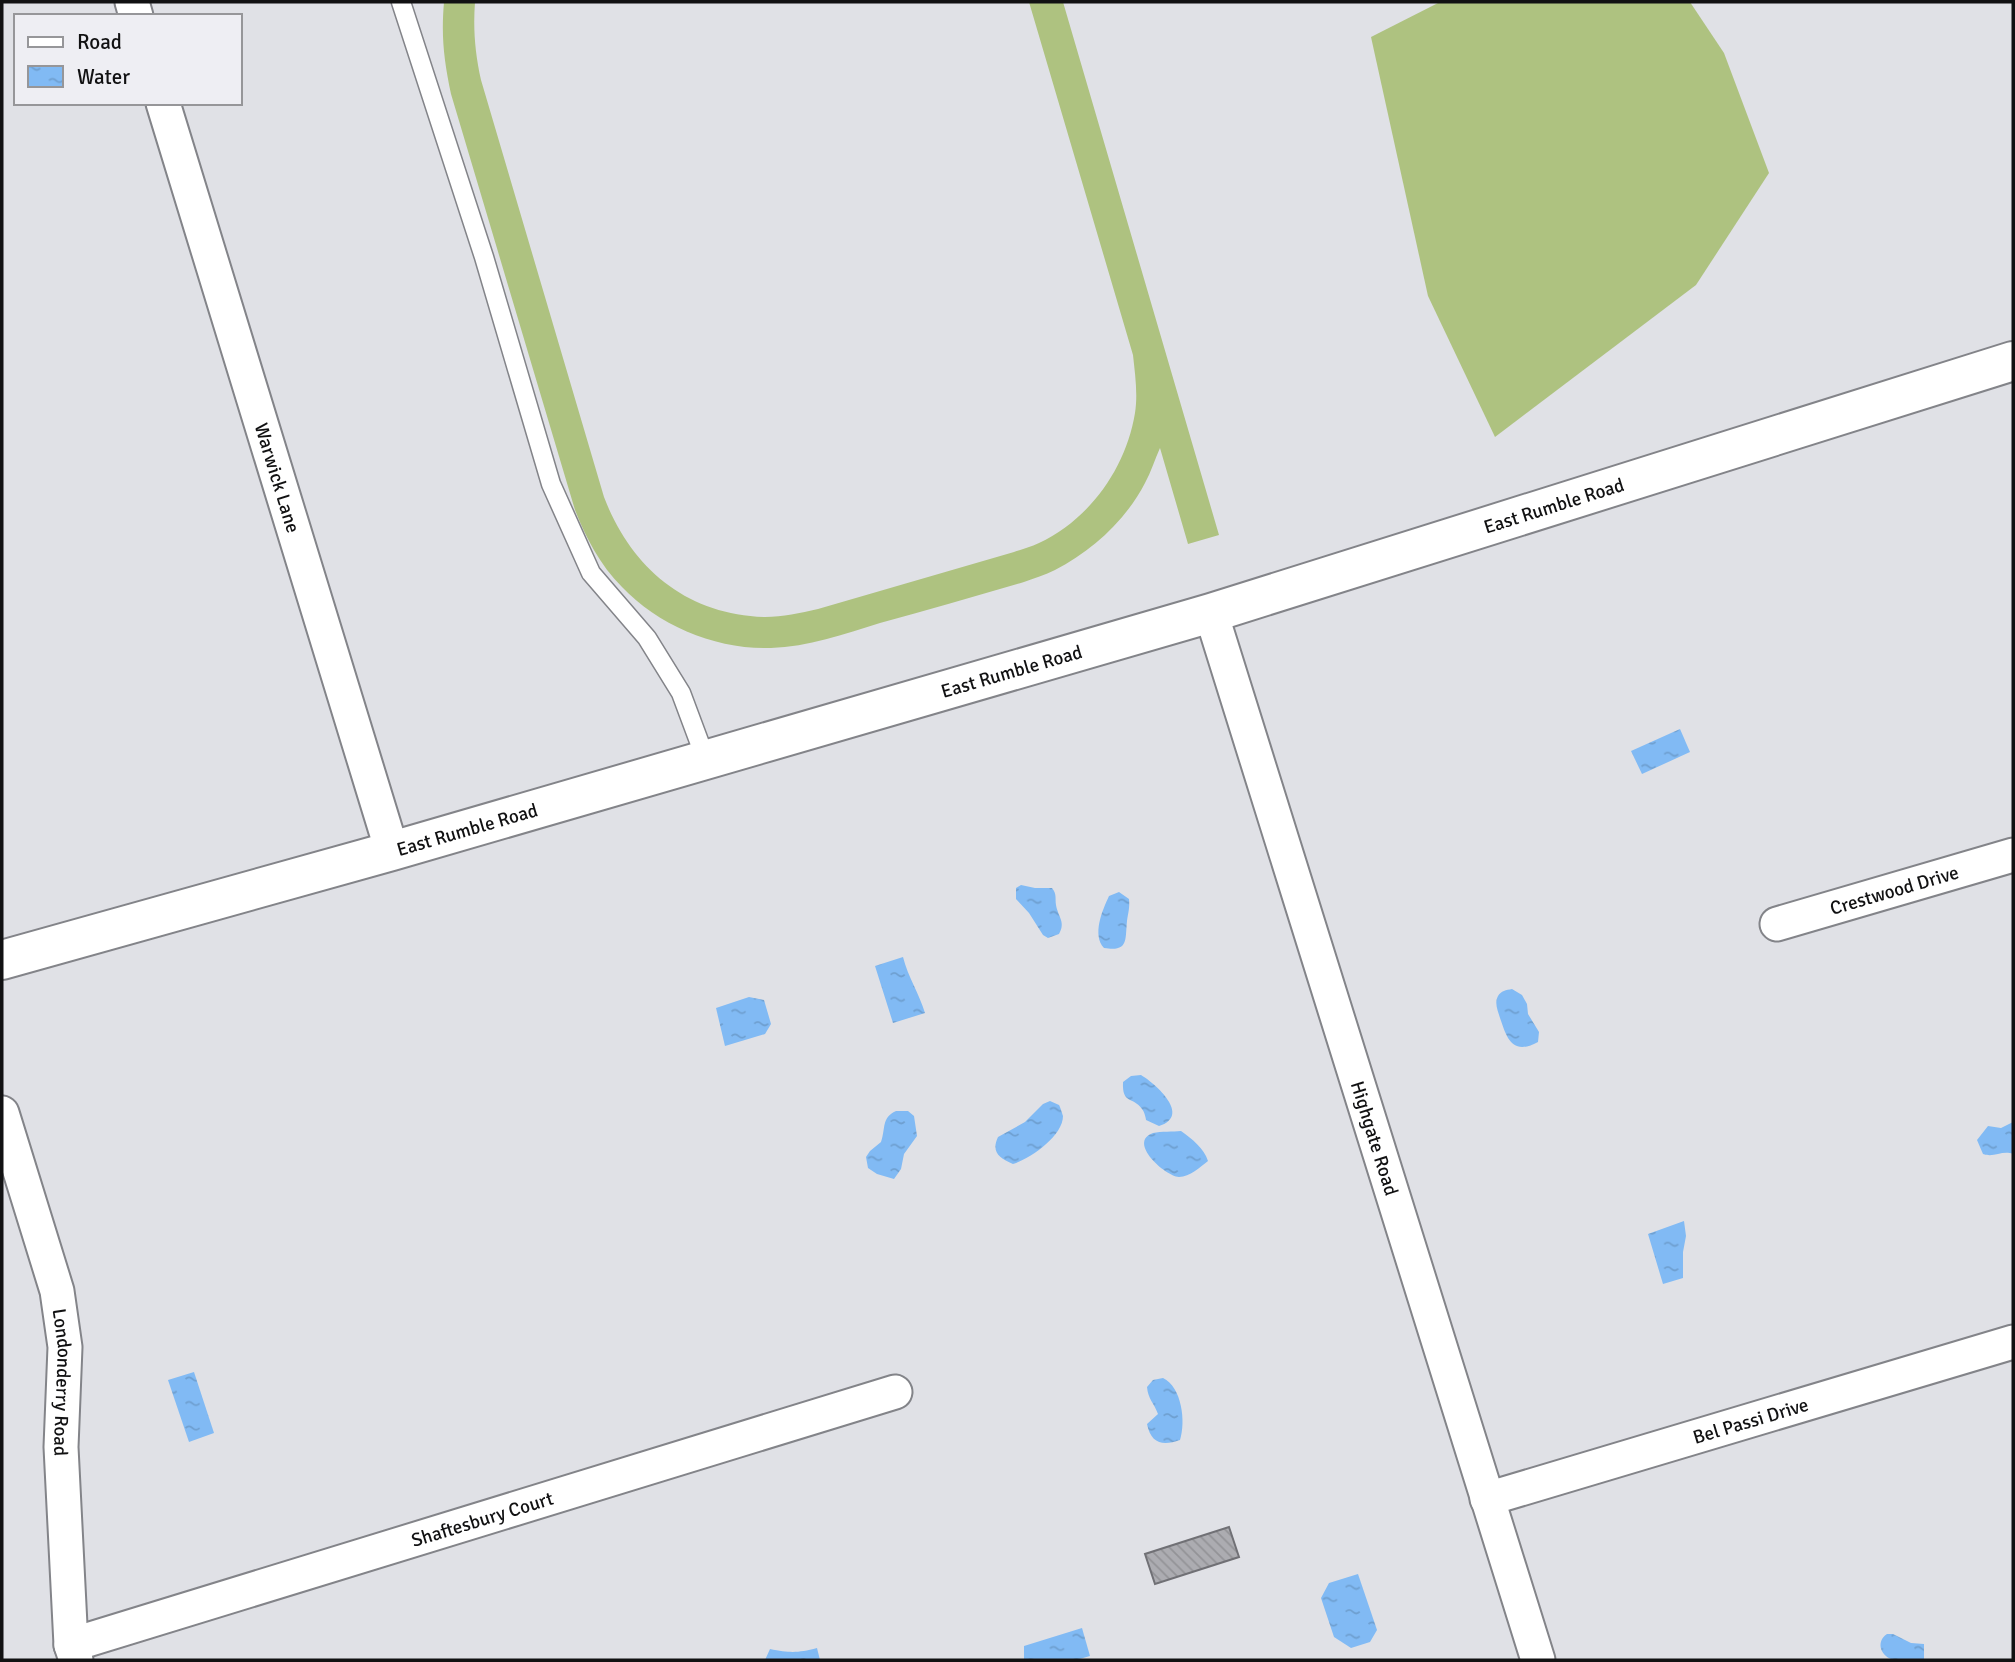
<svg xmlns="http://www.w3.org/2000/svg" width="2015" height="1662" font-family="Signika,sans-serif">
<defs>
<pattern id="water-ripples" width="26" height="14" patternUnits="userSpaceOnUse" patternTransform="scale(1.75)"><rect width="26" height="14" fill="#81baf4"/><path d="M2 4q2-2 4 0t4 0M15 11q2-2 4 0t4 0" fill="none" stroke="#6e9fd0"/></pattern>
<pattern id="building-back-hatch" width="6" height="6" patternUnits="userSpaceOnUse" patternTransform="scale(1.75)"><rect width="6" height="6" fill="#acacb1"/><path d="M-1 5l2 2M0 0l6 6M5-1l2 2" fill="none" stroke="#939397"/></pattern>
</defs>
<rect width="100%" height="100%" fill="#e0e1e6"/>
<g fill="#aec280">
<path d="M444 2H475C473 29 475 53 481 80L604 497C631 568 687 615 765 617 783 617 800 613 818 609L1014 552C1022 549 1031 547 1039 543 1090 519 1126 468 1135 413 1138 394 1135 374 1133 355L1029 2H1063L1219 535 1188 544 1160 448C1155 459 1151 472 1145 483 1126 520 1092 551 1055 570 1045 575 1034 578 1024 582 976 596 928 610 880 623 844 634 808 647 771 648 717 650 659 626 622 587 600 565 586 538 575 510L451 94C444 60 441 37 444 2Z"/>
<path d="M1440 2H1690L1724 53 1769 173 1696 285 1495 437 1428 296 1371 37Z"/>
</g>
<g fill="url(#water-ripples)">
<path d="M1680 729 1690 752 1642 774 1631 751Z"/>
<path d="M1021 885 1035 888H1052C1057 894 1055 898 1056 905 1058 917 1066 922 1059 934L1048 938 1043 935 1029 913 1016 899V888Z"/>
<path d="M1119 892 1129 899C1130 908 1128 913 1127 921 1125 940 1129 952 1104 948 1092 935 1102 911 1109 896Z"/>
<path d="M903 957C908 977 919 993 925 1013L893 1023 875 966Z"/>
<path d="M1512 989 1522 995 1527 1004 1528 1014 1539 1032 1538 1042C1512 1056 1507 1038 1500 1018 1498 1011 1494 1003 1498 996 1501 991 1506 990 1512 989Z"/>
<path d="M749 997 764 1000 771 1024 765 1034 725 1046 716 1008Z"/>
<path d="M1141 1075C1156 1084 1192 1116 1159 1126L1146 1120C1146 1118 1144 1111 1142 1109 1133 1096 1122 1105 1123 1082L1131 1076Z"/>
<path d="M1050 1101 1059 1105C1060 1106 1063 1116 1063 1116 1063 1136 1030 1159 1013 1164 999 1158 991 1152 998 1137L1025 1122 1043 1104Z"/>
<path d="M896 1111H908L914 1116 917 1136 904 1154 901 1169 894 1179 877 1174 868 1168 866 1157 870 1151 881 1142C886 1128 881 1118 896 1111Z"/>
<path d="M2013 1122V1154C2002 1150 1994 1158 1983 1154L1977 1140 1988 1126 2001 1128Z"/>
<path d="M1181 1131C1192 1139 1204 1148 1208 1161 1200 1167 1190 1177 1179 1177 1165 1176 1127 1142 1153 1133 1161 1131 1173 1132 1181 1131Z"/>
<path d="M1684 1221 1686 1236 1683 1252V1278L1663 1284 1648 1234Z"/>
<path d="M194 1372 214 1433 189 1442 168 1380Z"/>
<path d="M1163 1378C1182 1387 1186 1422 1180 1440 1163 1446 1151 1444 1147 1424L1158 1414C1154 1403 1148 1399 1147 1387L1153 1380Z"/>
<path d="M1358 1574 1377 1630 1370 1642 1351 1648 1334 1637 1321 1598 1329 1583Z"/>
<path d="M1082 1628 1090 1656 1076 1660H1024V1646Z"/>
<path d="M1887 1634H1893L1911 1643 1924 1644V1660C1915 1660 1903 1662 1894 1660 1881 1657 1875 1642 1887 1634Z"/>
<path d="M817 1648 820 1660H765L770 1649C790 1653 798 1653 817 1648Z"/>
</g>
<path fill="url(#building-back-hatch)" stroke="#707075" stroke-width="2" d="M1229 1527 1239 1557 1155 1584 1145 1554Z"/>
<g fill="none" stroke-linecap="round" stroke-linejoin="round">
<g stroke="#838489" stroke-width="21">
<path id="service" d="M401 2 484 257 551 484 591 573 647 638 681 693 706 760"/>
</g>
<g stroke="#838489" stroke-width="37">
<g id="minor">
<path d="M132 2 136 16"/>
<path id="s1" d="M163 103 392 851"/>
<path id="s2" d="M1211 613 1538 1660"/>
<path id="s3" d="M1777 924 2013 855"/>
<path id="s4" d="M2 1113 57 1291 65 1347 61 1447 71 1645 76 1660"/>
<path id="s5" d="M1487 1499 2013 1342"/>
<path id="s6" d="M71 1645 895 1392"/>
</g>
</g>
<g stroke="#838489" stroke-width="42">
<g id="tertiary">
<path id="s7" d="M2 960 392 851 1211 613 2013 361"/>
</g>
</g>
<use href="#service" stroke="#fff" stroke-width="18"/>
<use href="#minor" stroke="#fff" stroke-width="33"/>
<use href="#tertiary" stroke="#fff" stroke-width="38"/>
</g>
<g text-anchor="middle" stroke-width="5" stroke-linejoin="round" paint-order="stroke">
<g font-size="19" fill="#111112" stroke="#eeeef3">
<text dy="7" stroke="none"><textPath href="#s1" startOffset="392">Warwick Lane</textPath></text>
<text dy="7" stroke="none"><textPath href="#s7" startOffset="1617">East Rumble Road</textPath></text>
<text dy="7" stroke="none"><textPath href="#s7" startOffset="1050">East Rumble Road</textPath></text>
<text dy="7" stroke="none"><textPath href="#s7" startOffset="483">East Rumble Road</textPath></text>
<text dy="7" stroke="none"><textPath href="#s3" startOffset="122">Crestwood Drive</textPath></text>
<text dy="7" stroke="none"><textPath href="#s2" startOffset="550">Highgate Road</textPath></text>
<text dy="7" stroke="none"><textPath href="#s4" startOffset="278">Londonderry Road</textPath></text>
<text dy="7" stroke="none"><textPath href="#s5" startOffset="275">Bel Passi Drive</textPath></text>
<text dy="7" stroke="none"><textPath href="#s6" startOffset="430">Shaftesbury Court</textPath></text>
</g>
</g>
<rect width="2015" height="1662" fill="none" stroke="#111112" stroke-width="7"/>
<rect x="14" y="14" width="228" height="91" fill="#eeeef3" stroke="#969699" stroke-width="2"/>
<rect x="28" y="37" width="35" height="10" fill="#ffffff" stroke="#969699" stroke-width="2"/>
<text x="77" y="49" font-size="21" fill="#111112">Road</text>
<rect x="28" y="66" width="35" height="21" fill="url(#water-ripples)" stroke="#969699" stroke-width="2"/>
<text x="77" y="84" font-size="21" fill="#111112">Water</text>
</svg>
